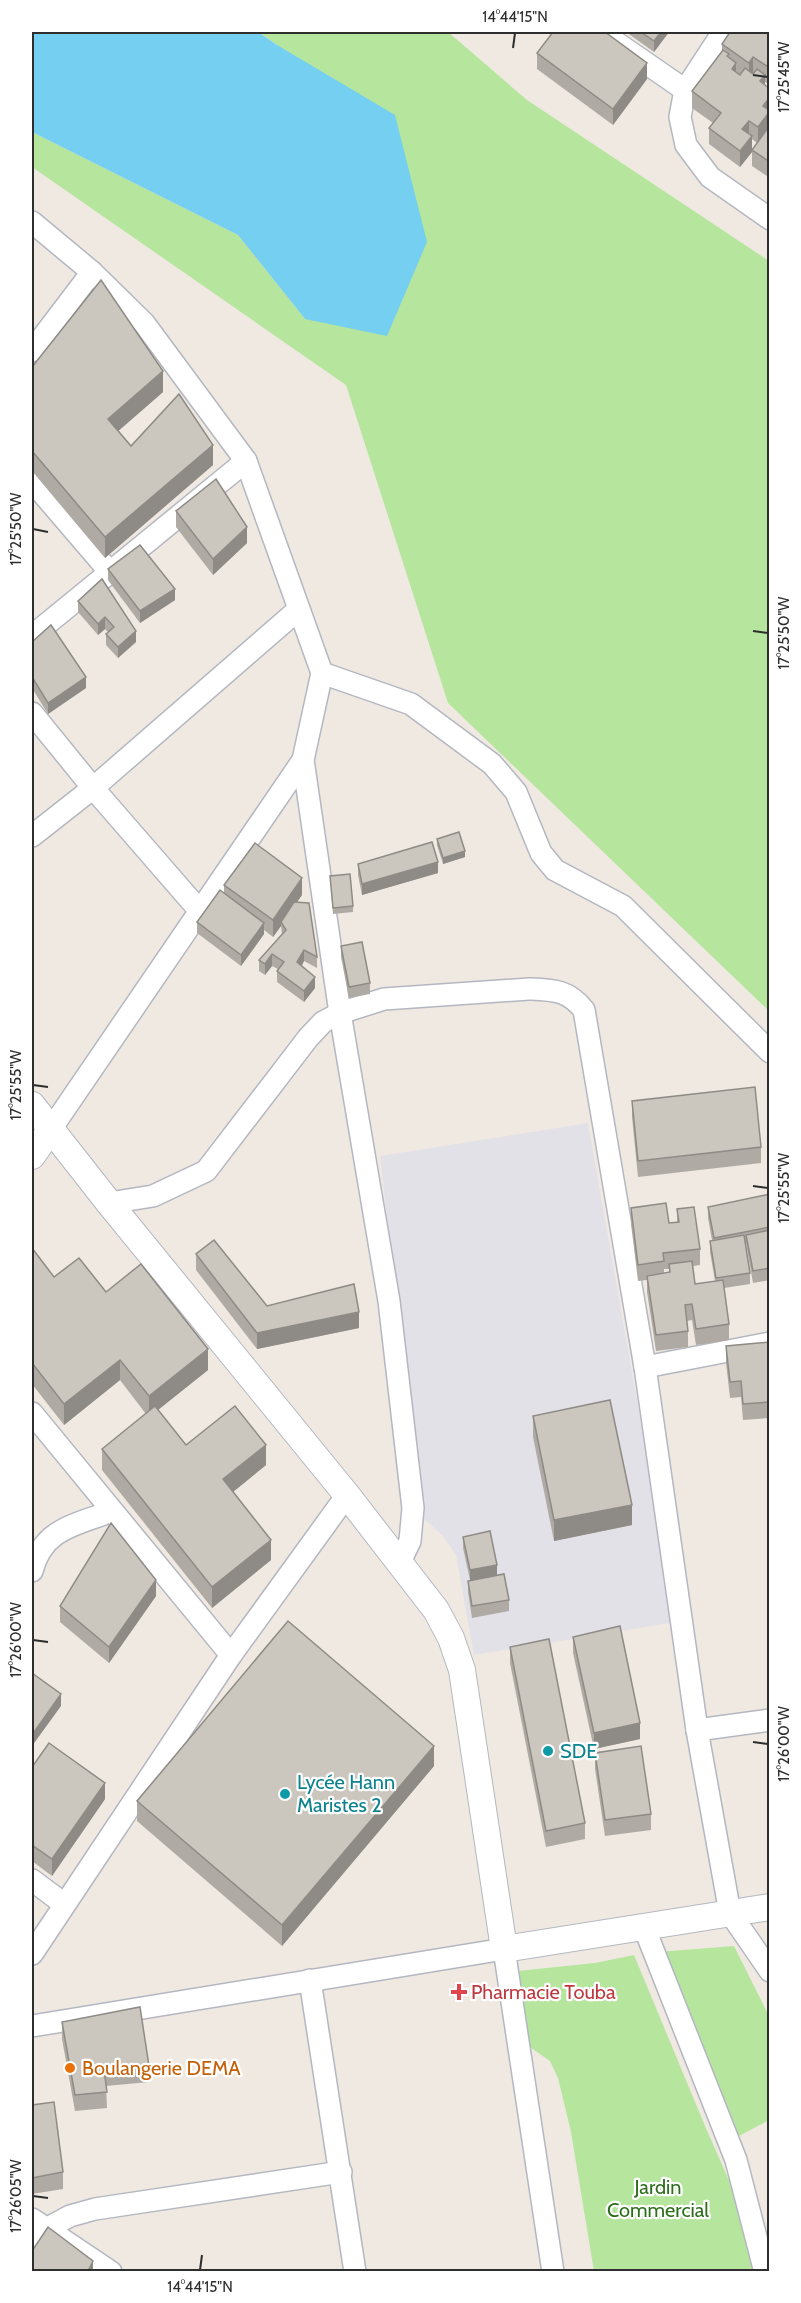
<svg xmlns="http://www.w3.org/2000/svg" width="801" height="2303" font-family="Cabin,sans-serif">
<rect width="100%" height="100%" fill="#efe9e1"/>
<path fill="#e3e1e8" d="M588 1123 676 1622 474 1655 456 1555 443 1536 421 1516 380 1156Z"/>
<g fill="#b6e59e">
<path d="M258 32H448L527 100 769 261V1011L448 703 346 385 32 167V132L238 235 305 319 277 45Z"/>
<path d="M734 1946 769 2016V2120L735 2138 658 1952Z"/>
<path d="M634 1955 705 2126 738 2201 760 2271H594L571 2132 558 2078 550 2061 527 2045 518 1971 595 1963Z"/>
</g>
<path fill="#75cff0" d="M32 32H258L277 45 395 115 427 242 387 336 305 319 238 235 32 132Z"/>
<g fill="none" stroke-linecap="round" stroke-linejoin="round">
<g stroke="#b4b7c1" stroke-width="24">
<g id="minor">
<path d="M601 32 685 90"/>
<path d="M723 32 685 90 680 117 686 145 710 177 770 219"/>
<path d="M32 222 92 272 144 323 246 461 322 673 303 760 51 1129"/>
<path d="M32 351 92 272"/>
<path d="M32 481 109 571"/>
<path d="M32 636 246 461"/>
<path d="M322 673 411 704 492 764 516 792 541 853 555 870 623 906 770 1052"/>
<path d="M32 713 93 788 199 910"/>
<path d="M303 760 340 1013 389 1301 413 1508 410 1541 399 1564"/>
<path d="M32 836 93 788 299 609"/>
<path d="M109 1203 153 1196 206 1171 308 1038 323 1022 340 1013 384 999 529 989C554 990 568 990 584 1010L645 1367 697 1730 730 1913 770 1971"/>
<path d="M645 1367 770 1343"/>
<path d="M32 1413 231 1655"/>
<path d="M32 1571C43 1528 76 1525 112 1511"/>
<path d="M697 1730 770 1720"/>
<path d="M32 1880 64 1904"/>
<path d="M644 1927 736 2160 765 2272"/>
<path d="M32 1954 231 1655 347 1495"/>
<path d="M310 1980 355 2272"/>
<path d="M32 2026 504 1949 553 2272"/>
<path d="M32 2219 111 2272"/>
<path d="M32 2249 46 2229 70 2216 95 2209 341 2172"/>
</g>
</g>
<g stroke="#b4b7c1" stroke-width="28">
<g id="tertiary">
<path d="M32 1105 109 1203 347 1495 436 1610 451 1638 462 1670 504 1949 770 1907"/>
<path d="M32 1156 51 1129"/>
</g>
</g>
<use href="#minor" stroke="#fff" stroke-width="21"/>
<use href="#tertiary" stroke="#fff" stroke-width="26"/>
</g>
<g fill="#afaba4" fill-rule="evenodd">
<path d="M626 32H669L654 52Z"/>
<path d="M770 32V85L765 82V85L770 89V178L752 166V150L757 143 752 139V152L740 167 709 144V128L713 123 692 108V91L722 52V44Z"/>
<path d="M537 53 647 79 613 125 537 69Z"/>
<path d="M32 367 163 392 118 431 131 446 213 465 105 558 32 471Z"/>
<path d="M176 511 247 543 213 575 176 527Z"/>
<path d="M108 569 175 600 140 623 108 580Z"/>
<path d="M102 579 136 642 118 658 106 645V634L108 632 105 629 98 635 78 612V601Z"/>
<path d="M32 642 86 688 48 714 32 688Z"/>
<path d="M437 839 465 857 443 864 437 845Z"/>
<path d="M358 864 438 873 362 895 358 875Z"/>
<path d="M330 876 353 906V912L333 914Z"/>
<path d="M224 885 302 895 297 902 317 957V968L304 961 302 966 315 988 304 1002 277 982V971L278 969 272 966 265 975 259 971V960L282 935 281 926 273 937 264 930V934L241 966 197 933V922L224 893Z"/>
<path d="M341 946 370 983V994L349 998 341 957Z"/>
<path d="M632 1101 761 1147V1163L638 1177 632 1117Z"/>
<path d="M770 1194V1280L753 1283 746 1243H745L750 1273V1284L724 1288 729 1324V1340L696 1345 692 1320 687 1321 688 1331V1347L656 1351 647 1292V1280L638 1281 631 1224V1208L669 1223 677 1222V1209L700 1249V1265L693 1266 695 1284 715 1281 710 1252V1241L712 1240 708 1218V1207ZM664 1269H669V1272L664 1273Z"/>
<path d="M32 1248 54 1277 106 1292 208 1370 158 1410 186 1445 266 1465 233 1492 271 1560 212 1608 102 1470V1449L146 1414 120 1380 64 1425 32 1384Z"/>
<path d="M196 1254 267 1306 359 1328 257 1349 196 1270Z"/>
<path d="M770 1342V1418L743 1420 741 1397 730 1398 726 1363V1346Z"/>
<path d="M533 1416 632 1525 554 1541 533 1437Z"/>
<path d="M463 1537 497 1575 509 1600V1611L472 1618 468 1592V1581L470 1580 463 1548Z"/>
<path d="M156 1596 109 1663 60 1622V1606Z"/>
<path d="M573 1637 640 1739 594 1749 573 1653Z"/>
<path d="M510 1647 585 1823V1839L546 1847 510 1663Z"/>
<path d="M595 1753 651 1814V1830L605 1836 595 1769Z"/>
<path d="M434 1766 282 1946 137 1821V1801Z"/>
<path d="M32 1767 105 1799 52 1876 32 1861Z"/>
<path d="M62 2022 149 2066V2082L106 2086 107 2108 75 2111 62 2039Z"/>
<path d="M32 2105 63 2172V2189L32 2194Z"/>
</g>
<g fill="#8e8b86">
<path d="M661 32H669L654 52V41Z"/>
<path d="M753 57V73L749 79V63Z"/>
<path d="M647 63V79L613 125V109Z"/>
<path d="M736 63V79L732 69Z"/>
<path d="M765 75V91L760 81Z"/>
<path d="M770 97V128L758 144V127L763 106Z"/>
<path d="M749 121V137L742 129Z"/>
<path d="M752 136V152L740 167V151Z"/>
<path d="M163 371V392L108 440V419Z"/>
<path d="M213 445V465L105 558V537Z"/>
<path d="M247 527V543L213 575V559Z"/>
<path d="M175 589V600L140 623V611Z"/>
<path d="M105 617V629L98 635V624Z"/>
<path d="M136 631V642L118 658V647Z"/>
<path d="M86 677V688L48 714V703Z"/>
<path d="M465 851V857L443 864V858Z"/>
<path d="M438 862V873L362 895V884Z"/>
<path d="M302 878V895L282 924 281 922V926L273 937V920Z"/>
<path d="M264 923V934L241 966V955Z"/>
<path d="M304 950V961L297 973V962Z"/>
<path d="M272 954V966L265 975V964Z"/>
<path d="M315 977V988L304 1002V991Z"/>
<path d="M359 1312V1328L257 1349V1333Z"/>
<path d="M208 1349V1370L149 1417V1396Z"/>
<path d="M120 1360V1380L64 1425V1404Z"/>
<path d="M266 1445V1465L223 1500V1479Z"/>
<path d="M632 1505V1525L554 1541V1520Z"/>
<path d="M271 1540V1560L212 1608V1587Z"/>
<path d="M497 1565V1576L470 1582V1570Z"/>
<path d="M156 1580V1596L109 1663V1647Z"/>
<path d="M61 1694V1706L32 1746V1735Z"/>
<path d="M640 1723V1739L594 1749V1733Z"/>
<path d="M434 1746V1766L282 1946V1925Z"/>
<path d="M105 1783V1799L52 1876V1859Z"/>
<path d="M93 2261V2271H88Z"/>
</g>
<g fill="#cbc7bf" stroke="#8e8b86" stroke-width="1.5">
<path d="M553 32H605L647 63 613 109 537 53Z"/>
<path d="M641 32H661L654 41Z"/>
<path d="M730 32H770V68L753 57 749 63 722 44Z"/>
<path d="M723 50 729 54 727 56 736 63 732 69 740 75 745 68 753 74 757 69 765 75 760 81 770 89V97L763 106 770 111 758 127 749 121 742 129 752 136 740 151 709 128 721 113 692 91Z"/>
<path d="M770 125V162L752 150Z"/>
<path d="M101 280 163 371 108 419 131 446 179 394 213 445 105 537 32 451V367Z"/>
<path d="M216 479 247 527 213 559 176 511Z"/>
<path d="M140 545 175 589 140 611 108 569Z"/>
<path d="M102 579 136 631 118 647 106 634 114 627 105 617 98 624 78 601Z"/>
<path d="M51 625 86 677 48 703 32 677V642Z"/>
<path d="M459 832 465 851 443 858 437 839Z"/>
<path d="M432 842 438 862 362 884 358 864Z"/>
<path d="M255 843 302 878 273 920 224 885Z"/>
<path d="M350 874 353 906 333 908 330 876Z"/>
<path d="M220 890 264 923 241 955 197 922Z"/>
<path d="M294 902 309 903 317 957 304 950 297 962 315 977 304 991 277 971 284 962 272 954 265 964 259 960 286 930 281 922Z"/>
<path d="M362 942 370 983 349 987 341 946Z"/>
<path d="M755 1087 761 1147 638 1161 632 1101Z"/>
<path d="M770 1194V1227L714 1238 708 1207Z"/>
<path d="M666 1203 669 1223 679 1222 677 1209 694 1207 700 1249 663 1253 664 1261 638 1265 631 1208Z"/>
<path d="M770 1230V1268L753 1271 746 1235Z"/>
<path d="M744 1235 750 1273 716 1278 710 1241Z"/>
<path d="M214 1240 267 1306 354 1284 359 1312 257 1333 196 1254Z"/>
<path d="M32 1248 54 1277 79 1258 106 1292 141 1264 208 1349 149 1396 120 1360 64 1404 32 1363Z"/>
<path d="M692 1261 695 1284 723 1280 729 1324 696 1329 692 1304 685 1305 688 1331 656 1335 647 1276 670 1272 669 1264Z"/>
<path d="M770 1342V1402L743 1404 741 1381 730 1382 726 1346Z"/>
<path d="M610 1400 632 1505 554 1520 533 1416Z"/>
<path d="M155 1406 186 1445 235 1406 266 1445 223 1479 271 1540 212 1587 102 1449Z"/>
<path d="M111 1523 156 1580 109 1647 60 1606Z"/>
<path d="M490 1531 497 1565 470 1570 463 1537Z"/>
<path d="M504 1574 509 1600 472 1606 468 1581Z"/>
<path d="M288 1621 434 1746 282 1925 137 1801Z"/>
<path d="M620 1626 640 1723 594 1733 573 1637Z"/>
<path d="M549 1639 585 1823 546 1831 510 1647Z"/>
<path d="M32 1673 61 1694 32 1735Z"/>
<path d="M49 1743 105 1783 52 1859 32 1845V1767Z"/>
<path d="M641 1746 651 1814 605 1820 595 1753Z"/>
<path d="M140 2007 149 2066 104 2070 107 2092 75 2095 62 2022Z"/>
<path d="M54 2102 63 2172 32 2178V2105Z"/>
<path d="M48 2227 93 2261 88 2271H32V2251Z"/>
</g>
<path fill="none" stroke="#2e2e2e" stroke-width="2" d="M513 48 515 33M753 75 768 77M33 529 48 532M753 631 768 633M33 1085 48 1087M753 1186 768 1188M33 1640 48 1642M753 1742 768 1744M33 2196 48 2198M200 2270 202 2255"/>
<g fill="#0f9aa8" stroke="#fff" stroke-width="2">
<circle cx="548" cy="1751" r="6"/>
<circle cx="285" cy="1794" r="6"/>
</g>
<path fill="#e0444e" stroke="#fff" stroke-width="2" d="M456 1983h6v6h6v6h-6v6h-6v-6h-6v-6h6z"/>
<circle fill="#e8710a" stroke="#fff" stroke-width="2" cx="70" cy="2068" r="6"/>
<g text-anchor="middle" stroke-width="4.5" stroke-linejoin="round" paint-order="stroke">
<g font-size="20" fill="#0d838f" stroke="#fff" text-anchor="start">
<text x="560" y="1758">SDE</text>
<text x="297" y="1789">Lycée Hann<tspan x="297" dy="23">Maristes 2</tspan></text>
</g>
<g font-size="20" fill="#be3a42" stroke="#fff" text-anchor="start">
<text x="471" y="1999">Pharmacie Touba</text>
</g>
<g font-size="20" fill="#c56008" stroke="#fff" text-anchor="start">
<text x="82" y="2075">Boulangerie DEMA</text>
</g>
<g font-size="20" fill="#2c6e1b" stroke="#fff">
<text x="658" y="2194">Jardin<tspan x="658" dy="23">Commercial</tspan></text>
</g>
</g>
<rect width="801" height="2303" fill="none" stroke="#ffffff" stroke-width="66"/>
<rect x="33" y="33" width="735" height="2237" fill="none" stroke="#2e2e2e" stroke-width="2"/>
<g font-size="15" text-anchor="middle" fill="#2e2e2e">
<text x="515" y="22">14°44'15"N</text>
<text transform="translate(784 77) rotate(-90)" y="5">17°25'45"W</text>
<text transform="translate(16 529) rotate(-90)" y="5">17°25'50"W</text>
<text transform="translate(784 633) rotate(-90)" y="5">17°25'50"W</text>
<text transform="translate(16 1085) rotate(-90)" y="5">17°25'55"W</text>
<text transform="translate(784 1188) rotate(-90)" y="5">17°25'55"W</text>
<text transform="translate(16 1640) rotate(-90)" y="5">17°26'00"W</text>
<text transform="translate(784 1744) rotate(-90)" y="5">17°26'00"W</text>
<text transform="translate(16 2196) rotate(-90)" y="5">17°26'05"W</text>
<text x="200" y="2292">14°44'15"N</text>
</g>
</svg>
